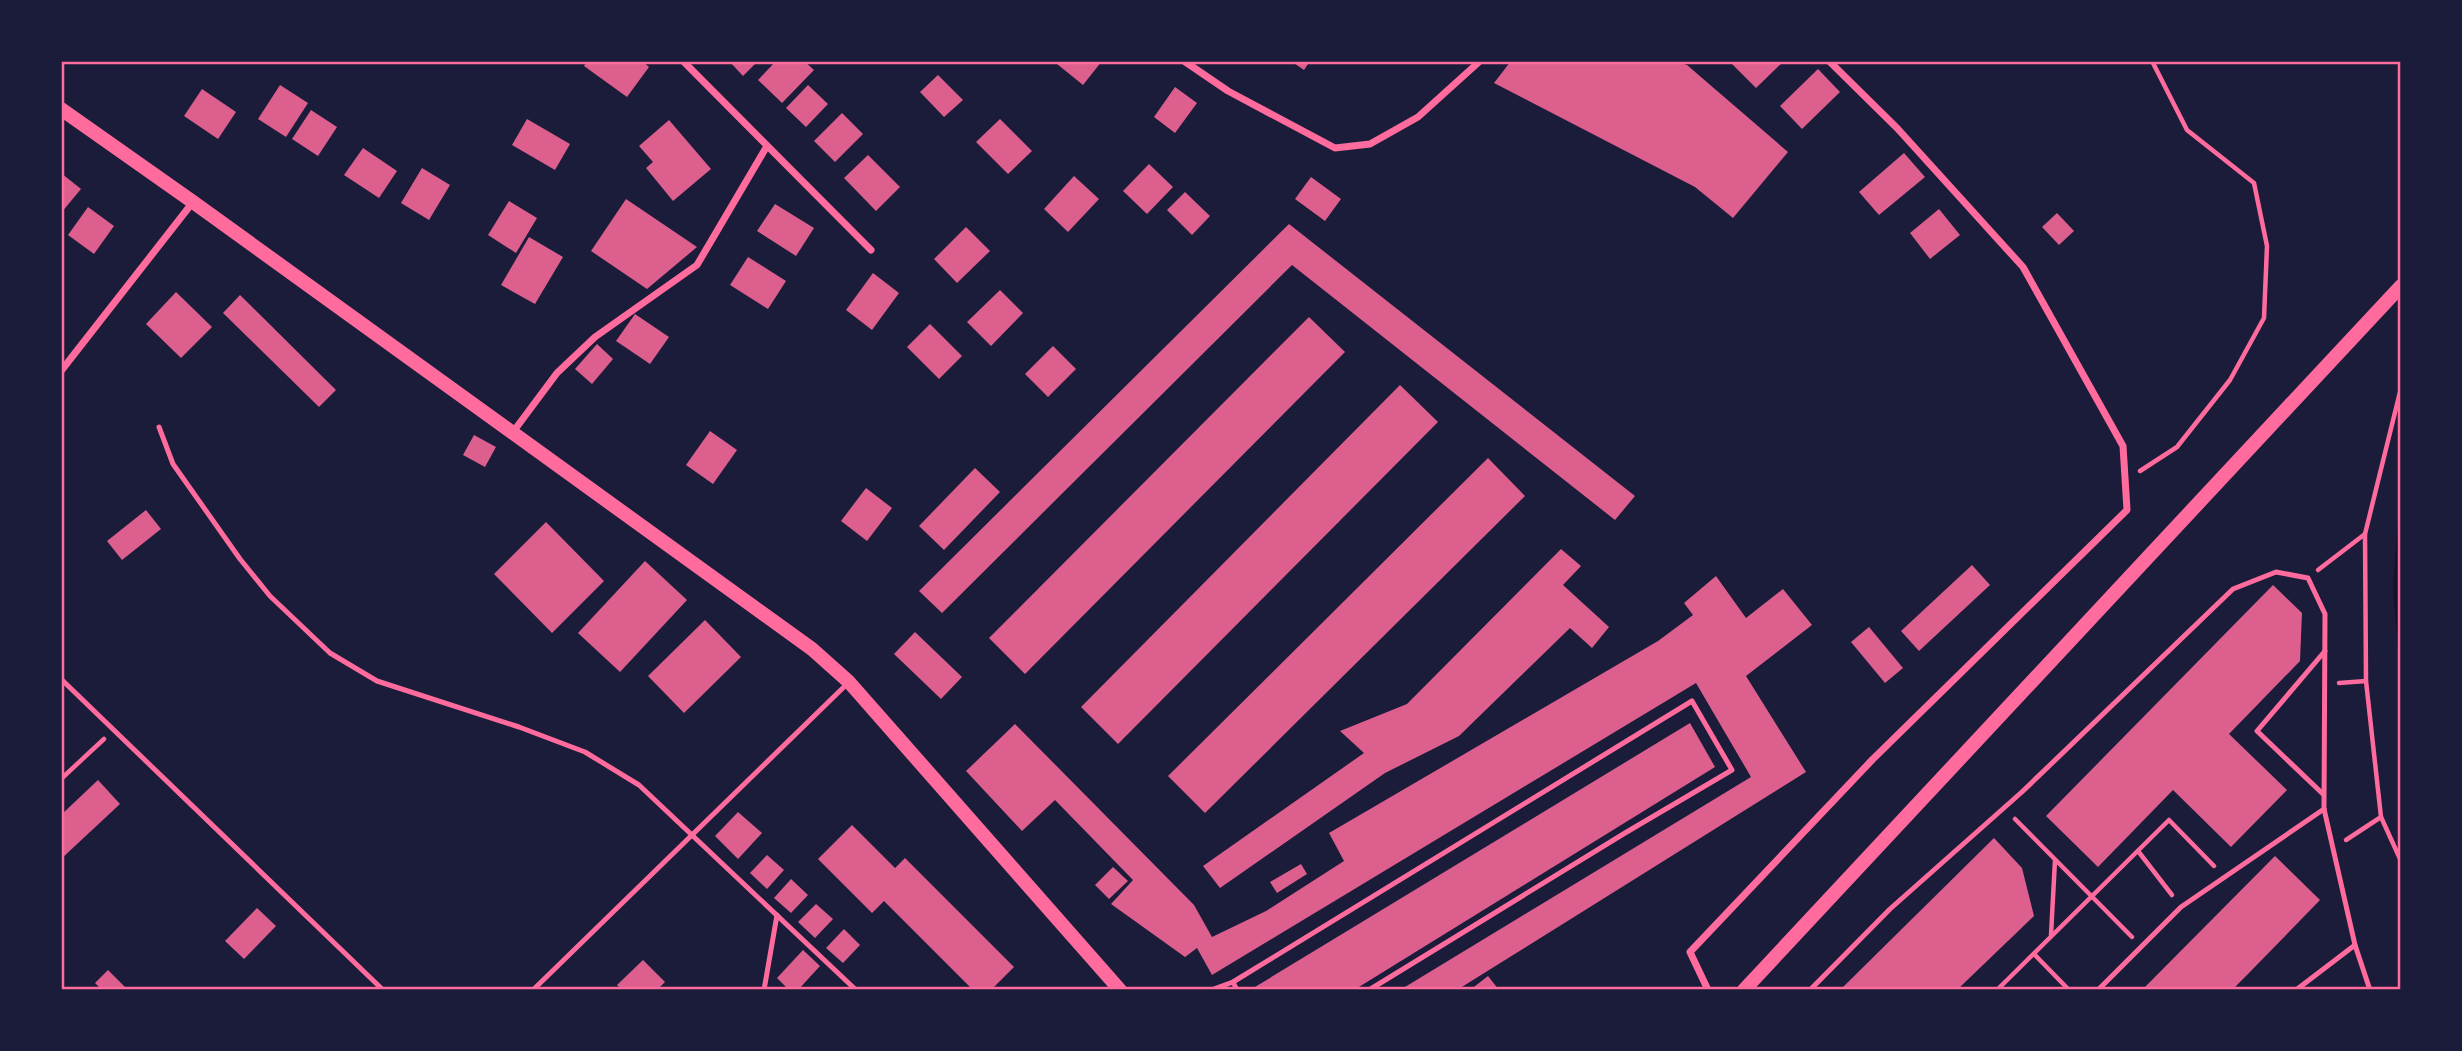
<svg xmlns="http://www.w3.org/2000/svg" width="2462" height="1051" font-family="'Noto Sans',sans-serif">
<rect width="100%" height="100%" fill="#1b1b3a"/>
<path fill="#12122b" d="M2401 483V685L2393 587Z"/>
<g fill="#dd5f8e">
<path d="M587 61H642L649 67 627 97 584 66Z"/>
<path d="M729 61H758L743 76Z"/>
<path d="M776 61H804L814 70 782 103 758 80Z"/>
<path d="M1059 61H1102L1083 85 1057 64Z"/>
<path d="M1291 61H1310L1304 70Z"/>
<path d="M1511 61H1674L1687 65 1788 152 1733 218 1695 187 1494 83Z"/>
<path d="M1729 61H1784L1756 88Z"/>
<path d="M1818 69 1840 92 1802 129 1780 106Z"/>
<path d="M938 75 963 100 944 117 920 92Z"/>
<path d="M280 85 308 103 286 137 258 119Z"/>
<path d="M808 85 828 104 806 127 786 108Z"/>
<path d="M1175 87 1197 103 1175 133 1154 117Z"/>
<path d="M202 89 236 112 218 139 184 116Z"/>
<path d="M311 110 337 127 318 156 292 139Z"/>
<path d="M842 113 863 134 835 162 814 141Z"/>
<path d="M527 119 570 144 555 170 512 145Z"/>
<path d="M1000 119 1032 151 1008 174 976 142Z"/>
<path d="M669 120 711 169 673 201 646 168 653 162 639 146Z"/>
<path d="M363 148 397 171 379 198 344 175Z"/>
<path d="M1904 153 1925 177 1879 215 1859 192Z"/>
<path d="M868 155 900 187 876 211 844 178Z"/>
<path d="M1149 164 1173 187 1147 214 1123 191Z"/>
<path d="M422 168 450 185 429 220 401 203Z"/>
<path d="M61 173 81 189 61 213Z"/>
<path d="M1074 176 1099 199 1068 232 1044 209Z"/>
<path d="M1311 177 1341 199 1325 221 1295 199Z"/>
<path d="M1185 192 1210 216 1192 235 1167 210Z"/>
<path d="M626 199 697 247 647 289 591 251Z"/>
<path d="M509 201 537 218 516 253 488 235Z"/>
<path d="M775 204 814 228 796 256 757 231Z"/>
<path d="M88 207 114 226 94 254 68 235Z"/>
<path d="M1939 209 1960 235 1930 259 1910 233Z"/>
<path d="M2057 213 2074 231 2059 245 2042 227Z"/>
<path d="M1289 224 1635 496 1615 520 1292 265 942 613 919 591Z"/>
<path d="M966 227 990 251 957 283 934 259Z"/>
<path d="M529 237 563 257 535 304 501 285Z"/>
<path d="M748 257 786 281 768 309 730 285Z"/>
<path d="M873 273 899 293 872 330 846 310Z"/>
<path d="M1000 290 1023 313 991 346 967 322Z"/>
<path d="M176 292 212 327 181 358 146 324Z"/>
<path d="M240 295 336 390 319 407 223 313Z"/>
<path d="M635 314 669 337 650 364 616 341Z"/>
<path d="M1309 317 1345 352 1025 674 989 638Z"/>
<path d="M930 324 962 356 939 379 907 347Z"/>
<path d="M597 344 613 359 592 384 575 369Z"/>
<path d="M1053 346 1076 369 1048 397 1025 374Z"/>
<path d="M1400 385 1438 422 1118 744 1081 707Z"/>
<path d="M710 431 737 450 713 484 686 465Z"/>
<path d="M474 435 496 447 485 467 463 455Z"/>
<path d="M1488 458 1525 496 1205 813 1168 776Z"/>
<path d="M975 468 1000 492 944 550 919 526Z"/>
<path d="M866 488 892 508 867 541 841 521Z"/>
<path d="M146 510 161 529 122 560 107 541Z"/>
<path d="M546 522 604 581 552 633 494 574Z"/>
<path d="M1561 549 1581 566 1563 585 1609 627 1592 648 1570 628 1459 736 1385 773 1220 888 1203 866 1364 753 1340 731 1407 704Z"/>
<path d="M645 561 687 600 620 672 578 633Z"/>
<path d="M1972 565 1990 585 1919 651 1901 631Z"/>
<path d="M1716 576 1746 618 1783 589 1812 625 1746 676 1806 772 1457 990H1400L1751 777 1696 683 1212 975 1197 948 1185 957 1111 904 1133 880 1055 800 1022 831 966 771 1015 724 1194 905 1212 937 1266 911 1344 861 1329 833 1658 641 1693 615 1684 603Z"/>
<path d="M2273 585 2302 613 2300 661 2229 734 2287 790 2231 847 2173 790 2098 867 2046 816Z"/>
<path d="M705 620 741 657 684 713 648 676Z"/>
<path d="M1869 627 1903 668 1885 683 1851 642Z"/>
<path d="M915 632 962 677 941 699 894 654Z"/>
<path d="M1690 723 1715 767 1354 990H1250Z"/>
<path d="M98 780 120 804 61 859V815Z"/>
<path d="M738 812 762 833 738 859 715 836Z"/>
<path d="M852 825 895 868 905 858 1014 967 991 990H973L884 901 872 913 818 859Z"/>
<path d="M1994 838 2022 868 2034 916 1959 988 1960 990H1840Z"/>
<path d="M767 855 784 870 767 889 750 873Z"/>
<path d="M2275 856 2320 900 2247 975 2232 990H2142Z"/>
<path d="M1301 864 1307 874 1277 893 1270 882Z"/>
<path d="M1113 867 1128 881 1109 899 1095 885Z"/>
<path d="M791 879 808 895 791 913 774 898Z"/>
<path d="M816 904 833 919 815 938 798 922Z"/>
<path d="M257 908 276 926 244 959 225 941Z"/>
<path d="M844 929 860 945 843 963 826 948Z"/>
<path d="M803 950 820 966 798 990H789L777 978Z"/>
<path d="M643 960 665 982 657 990H622L617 985Z"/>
<path d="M108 970 126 988 124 990H102L95 983Z"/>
<path d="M1488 976 1499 990H1470Z"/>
</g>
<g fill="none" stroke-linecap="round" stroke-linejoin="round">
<g stroke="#ff6b9d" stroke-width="4.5">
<path d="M2140 471 2177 447 2230 380 2264 318 2267 246 2254 183 2187 130 2152 61"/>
<path d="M2365 534 2401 388"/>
<path d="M2318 570 2365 534 2366 681"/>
<path d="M2339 683 2366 681 2381 817"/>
<path d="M61 779 104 739"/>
<path d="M2015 819 2132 937"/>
<path d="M2346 840 2381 817 2401 861"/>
<path d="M2138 851 2172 895"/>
<path d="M2051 935 2055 860"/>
<path d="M2034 954 2069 990"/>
<path d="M1997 990 2169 820 2214 866"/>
</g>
<g stroke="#ff6b9d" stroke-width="5">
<path d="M159 427 173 464 240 559 270 596 330 653 377 681 519 727 585 752 639 785 856 990"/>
<path d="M61 679 383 990"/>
<path d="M2323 794 2257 731 2325 651"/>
<path d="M533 990 849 682"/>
<path d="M764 990 777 915"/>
<path d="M1211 990 1233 982"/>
<path d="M1237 990 1233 982 1692 701 1732 770 1625 833 1369 990"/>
<path d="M1810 990 1890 909 2023 791 2233 589 2276 572 2308 578 2325 614 2324 809 2355 945"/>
<path d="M2098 990 2181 907 2324 809"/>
<path d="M2296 990 2355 945 2370 990"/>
</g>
<g stroke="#ff6b9d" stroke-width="7">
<path d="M683 61 871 250"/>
<path d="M1184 61 1228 91 1335 148 1370 144 1418 117 1480 61"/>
<path d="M61 371 193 202"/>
<path d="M513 432 557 373 595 337 697 265 767 146"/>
<path d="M1708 990 1690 952 1872 760 2127 510 2123 446 2023 267 1897 128 1829 61"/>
</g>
<g stroke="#ff6b9d" stroke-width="14">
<path d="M61 109 193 202 812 649 849 682 1120 990"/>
<path d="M1744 990 2401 286"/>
</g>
</g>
<rect width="2462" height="1051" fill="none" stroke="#1b1b3a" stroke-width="126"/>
<rect x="63" y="63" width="2336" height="925" fill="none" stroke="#ff6b9d" stroke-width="2.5"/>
</svg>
